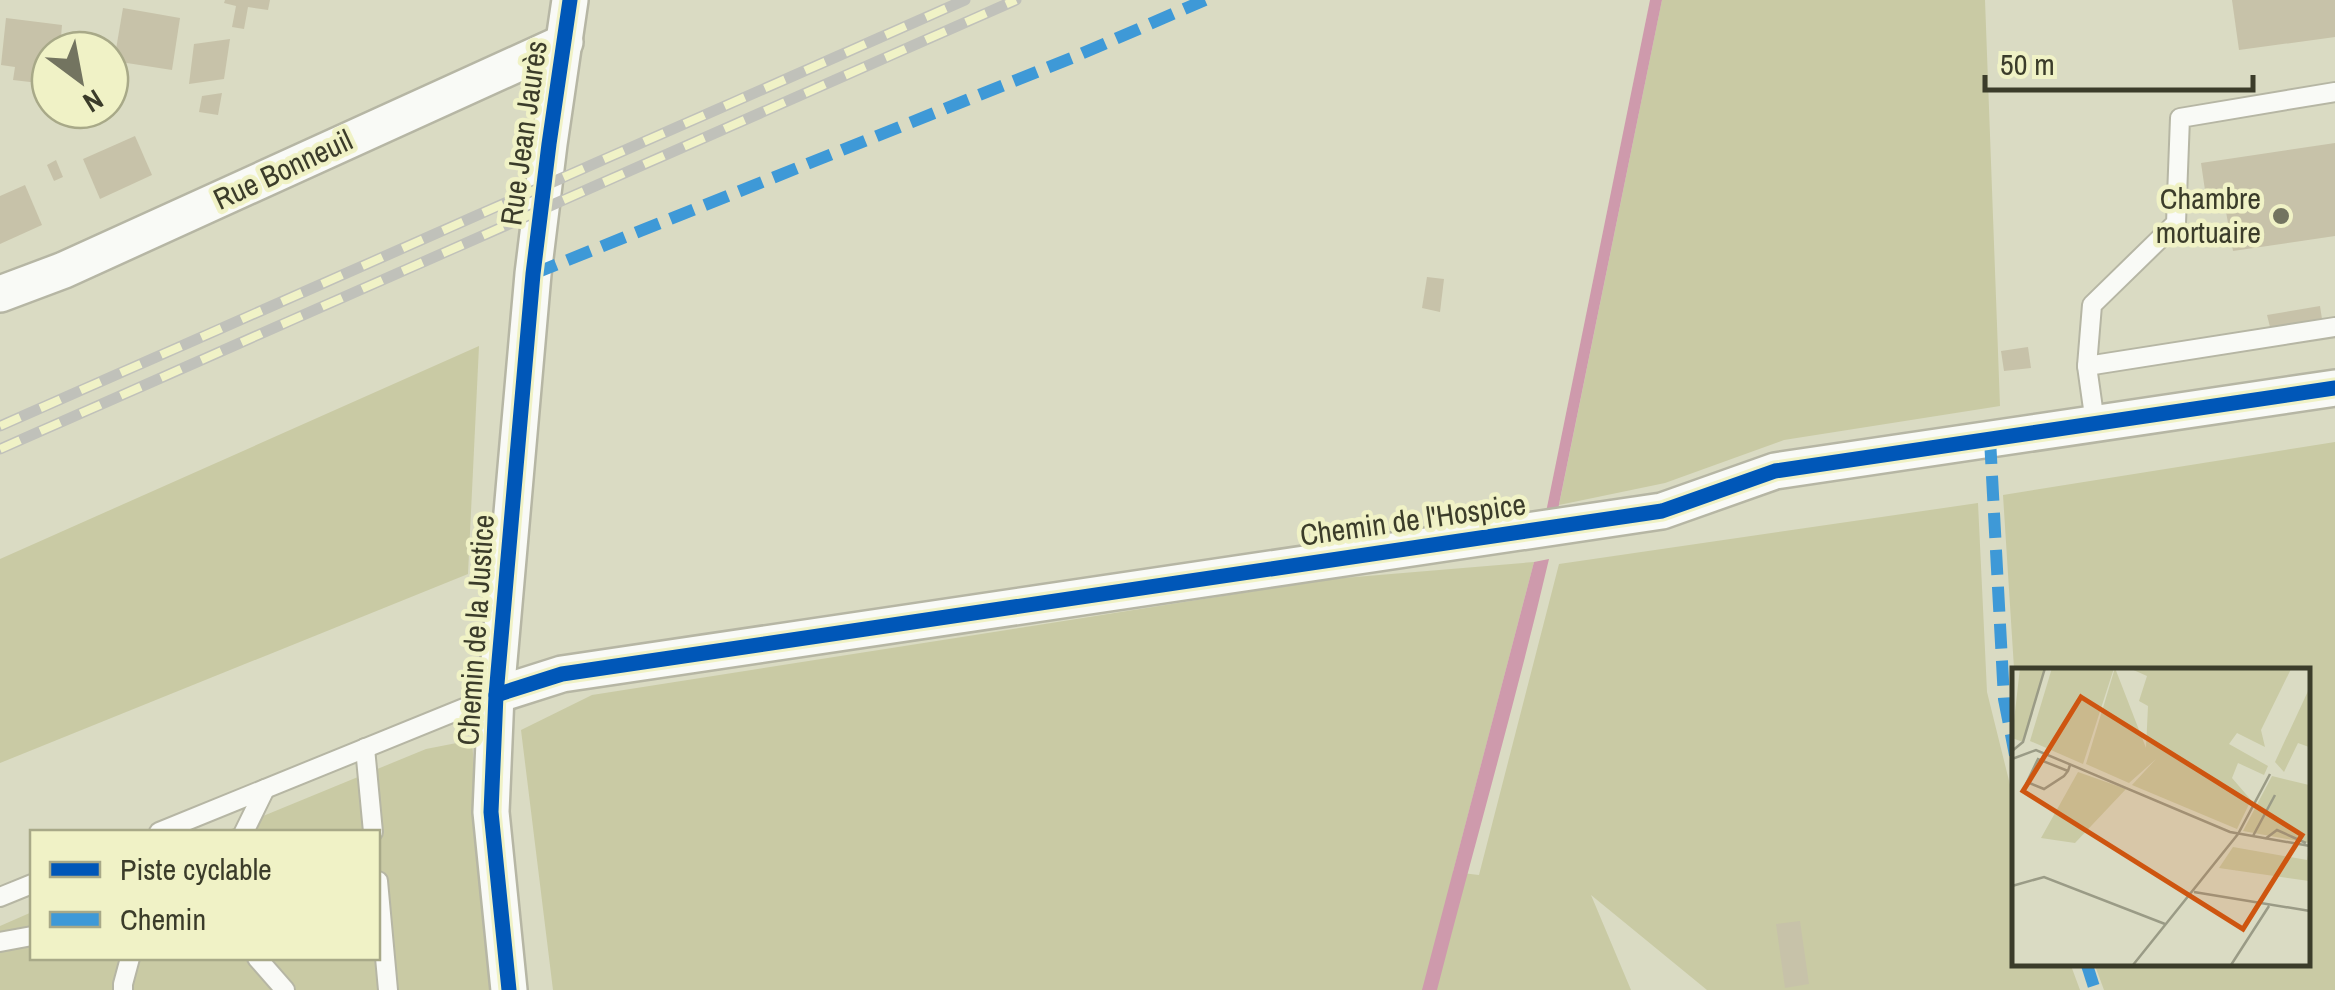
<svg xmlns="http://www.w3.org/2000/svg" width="2335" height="990" font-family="'Archivo Narrow',sans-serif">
<rect width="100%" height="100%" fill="#dadbc3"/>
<g fill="#c9caa4">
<path d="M1662 0H1985L2000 406 1784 440 1665 483 1559 505Z"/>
<path d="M479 346 468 574 0 763V559Z"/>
<path d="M2335 442V990H2104L2094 963 2308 962V670H2015V684L2003 495Z"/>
<path d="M1978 503 1987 692 2015 805V962L2070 963 2080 990H1707L1591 895 1631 990H553L521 730 592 695 1331 579 1534 562 1453 872 1479 875 1559 564Z"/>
<path d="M472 740 490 990H0V926L32 912V958H378V832H224L426 749Z"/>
</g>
<g fill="#ce9aac">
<path d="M1650 0H1662L1555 524 1543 527Z"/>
<path d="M1549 559C1515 704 1474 846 1437 990H1422L1534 562Z"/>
</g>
<g fill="#c7c2a9">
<path d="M225 0H270L268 10 248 7 244 29 232 27 236 6 224 3Z"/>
<path d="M2232 0H2335V37L2239 50Z"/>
<path d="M123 8 180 18 172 70 114 61Z"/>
<path d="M6 18 62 25 60 50H50V71L48 70 47 84 13 80 15 67 1 65Z"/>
<path d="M230 39 224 79 189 84 194 44Z"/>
<path d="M222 93 218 115 199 112 202 96Z"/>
<path d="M135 136 152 175 100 199 83 159Z"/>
<path d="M2335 143V236L2233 251 2223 195 2206 197 2201 163Z"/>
<path d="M56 160 63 177 54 181 47 165Z"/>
<path d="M25 185 42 225 0 244V196Z"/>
<path d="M1427 277 1444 279 1440 312 1422 308Z"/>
<path d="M2320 306 2322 319 2270 327 2267 315Z"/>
<path d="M2028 347 2031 368 2004 371 2001 351Z"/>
<path d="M1800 921 1809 984 1785 988 1776 924Z"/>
</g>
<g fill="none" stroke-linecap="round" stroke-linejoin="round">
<g stroke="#b6b6a4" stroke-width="22">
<g id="service">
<path d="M2087 366 2335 327"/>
<path d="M2095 423 2087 366 2092 305 2176 223 2180 118 2335 92"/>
<path d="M365 748 373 832"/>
<path d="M159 832 496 695"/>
<path d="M244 832 265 789"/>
<path d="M378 881 388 990"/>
<path d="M0 897 32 884"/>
<path d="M0 942 32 936"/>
<path d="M257 958 285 990"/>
<path d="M123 990V984L130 958"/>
</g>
</g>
<g stroke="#b6b6a4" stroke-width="40">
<g id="minor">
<path d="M0 294 64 270 565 42"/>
<path d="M496 695 562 674 1662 511 1775 471 2335 388"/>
<path d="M509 990 491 812 496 695 533 274 549 144 570 0"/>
</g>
</g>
<use href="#service" stroke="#f9faf6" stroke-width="18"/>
<use href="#minor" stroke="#f9faf6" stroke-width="35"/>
<g stroke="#c0c1ba" stroke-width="11">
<g id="rail">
<path d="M0 426 965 0"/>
<path d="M0 449 1016 0"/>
</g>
</g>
<use href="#rail" stroke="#f0f2c6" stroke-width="8" stroke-dasharray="22" stroke-linecap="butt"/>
<g stroke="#3e99d7" stroke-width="12" stroke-dasharray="25 12" stroke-linecap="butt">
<path d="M533 274 1074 57 1205 0"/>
<path d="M1990 439 2004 699 2015 755"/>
<path d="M2086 962 2095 990"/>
</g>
<g stroke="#f0f2c6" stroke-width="21">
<g id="cycleway">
<path d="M496 695 562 674 1662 511 1775 471 2335 388"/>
<path d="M509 990 491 812 496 695 533 274 549 144 570 0"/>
</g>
</g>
<use href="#cycleway" stroke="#0057b8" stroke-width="15"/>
</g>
<circle fill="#737460" stroke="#f0f2c6" stroke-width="4" cx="2281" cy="216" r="10"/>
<g text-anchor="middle" stroke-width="9" stroke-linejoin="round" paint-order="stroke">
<g font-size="30" fill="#3b3c2a" stroke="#f0f2c6">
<text transform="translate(524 133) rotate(-82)" y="10">Rue Jean Jaurès</text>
<text transform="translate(283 170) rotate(-25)" y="10">Rue Bonneuil</text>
<text transform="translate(1413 520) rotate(-8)" y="10">Chemin de l'Hospice</text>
<text transform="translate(476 630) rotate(-86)" y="10">Chemin de la Justice</text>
</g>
<g font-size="30" fill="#3b3c2a" stroke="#f0f2c6" text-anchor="end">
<text x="2261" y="209">Chambre<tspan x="2261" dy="34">mortuaire</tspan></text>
</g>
</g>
<g transform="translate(2012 668)">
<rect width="298" height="298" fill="#dadbc3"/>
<path d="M8 0H33L11 74 0 70ZM40 0H102L71 96 18 73ZM103 0 134 80 136 38 127 33 135 8 117 0 279 1 249 62 253 79 225 65 217 76 256 98 252 107 226 95 220 110 239 132 225 161 120 117 144 91 117 115 74 96ZM297 21V79L286 75 272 104 263 94ZM66 104 114 121 63 175 29 170ZM260 108 297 117V175L231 163ZM221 179 295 192 297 182V213L207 200Z" fill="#c9caa4"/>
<path fill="none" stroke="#9a9b86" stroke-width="2.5" d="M0 83 11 74 33 0M0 91 24 82 218 164 298 178M56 103 26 91 15 114 32 121 52 108 56 103 58 97M241 168 263 127M253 171 265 162 294 175M0 218 32 209 153 256M182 224 298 243M121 297 226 166 258 106M219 297 257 238"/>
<path fill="#ce5510" fill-opacity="0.15" stroke="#ce5510" stroke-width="5" d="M69 29 290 167 231 261 11 123Z"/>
<rect width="298" height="298" fill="none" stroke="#3b3c2a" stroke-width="5"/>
</g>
<rect x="30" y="830" width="350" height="130" fill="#f0f2c6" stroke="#a8a988" stroke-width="2.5"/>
<rect x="50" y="862" width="50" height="15" fill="#0057b8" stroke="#a8a988" stroke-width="2.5"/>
<text x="120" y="880" font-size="30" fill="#3b3c2a">Piste cyclable</text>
<rect x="50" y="912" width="50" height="15" fill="#3e99d7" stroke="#a8a988" stroke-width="2.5"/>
<text x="120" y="930" font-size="30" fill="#3b3c2a">Chemin</text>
<g transform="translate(80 80) rotate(148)"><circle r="48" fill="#f0f2c6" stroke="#a8a988" stroke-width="2.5"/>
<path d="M0-8L18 38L0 25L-18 38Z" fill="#737460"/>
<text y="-15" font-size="28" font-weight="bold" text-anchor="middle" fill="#3b3c2a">N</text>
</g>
<path d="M1985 75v15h268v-15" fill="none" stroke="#3b3c2a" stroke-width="5"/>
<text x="2000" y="75" font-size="30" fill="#3b3c2a" stroke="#f0f2c6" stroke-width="8" paint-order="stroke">50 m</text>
</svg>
